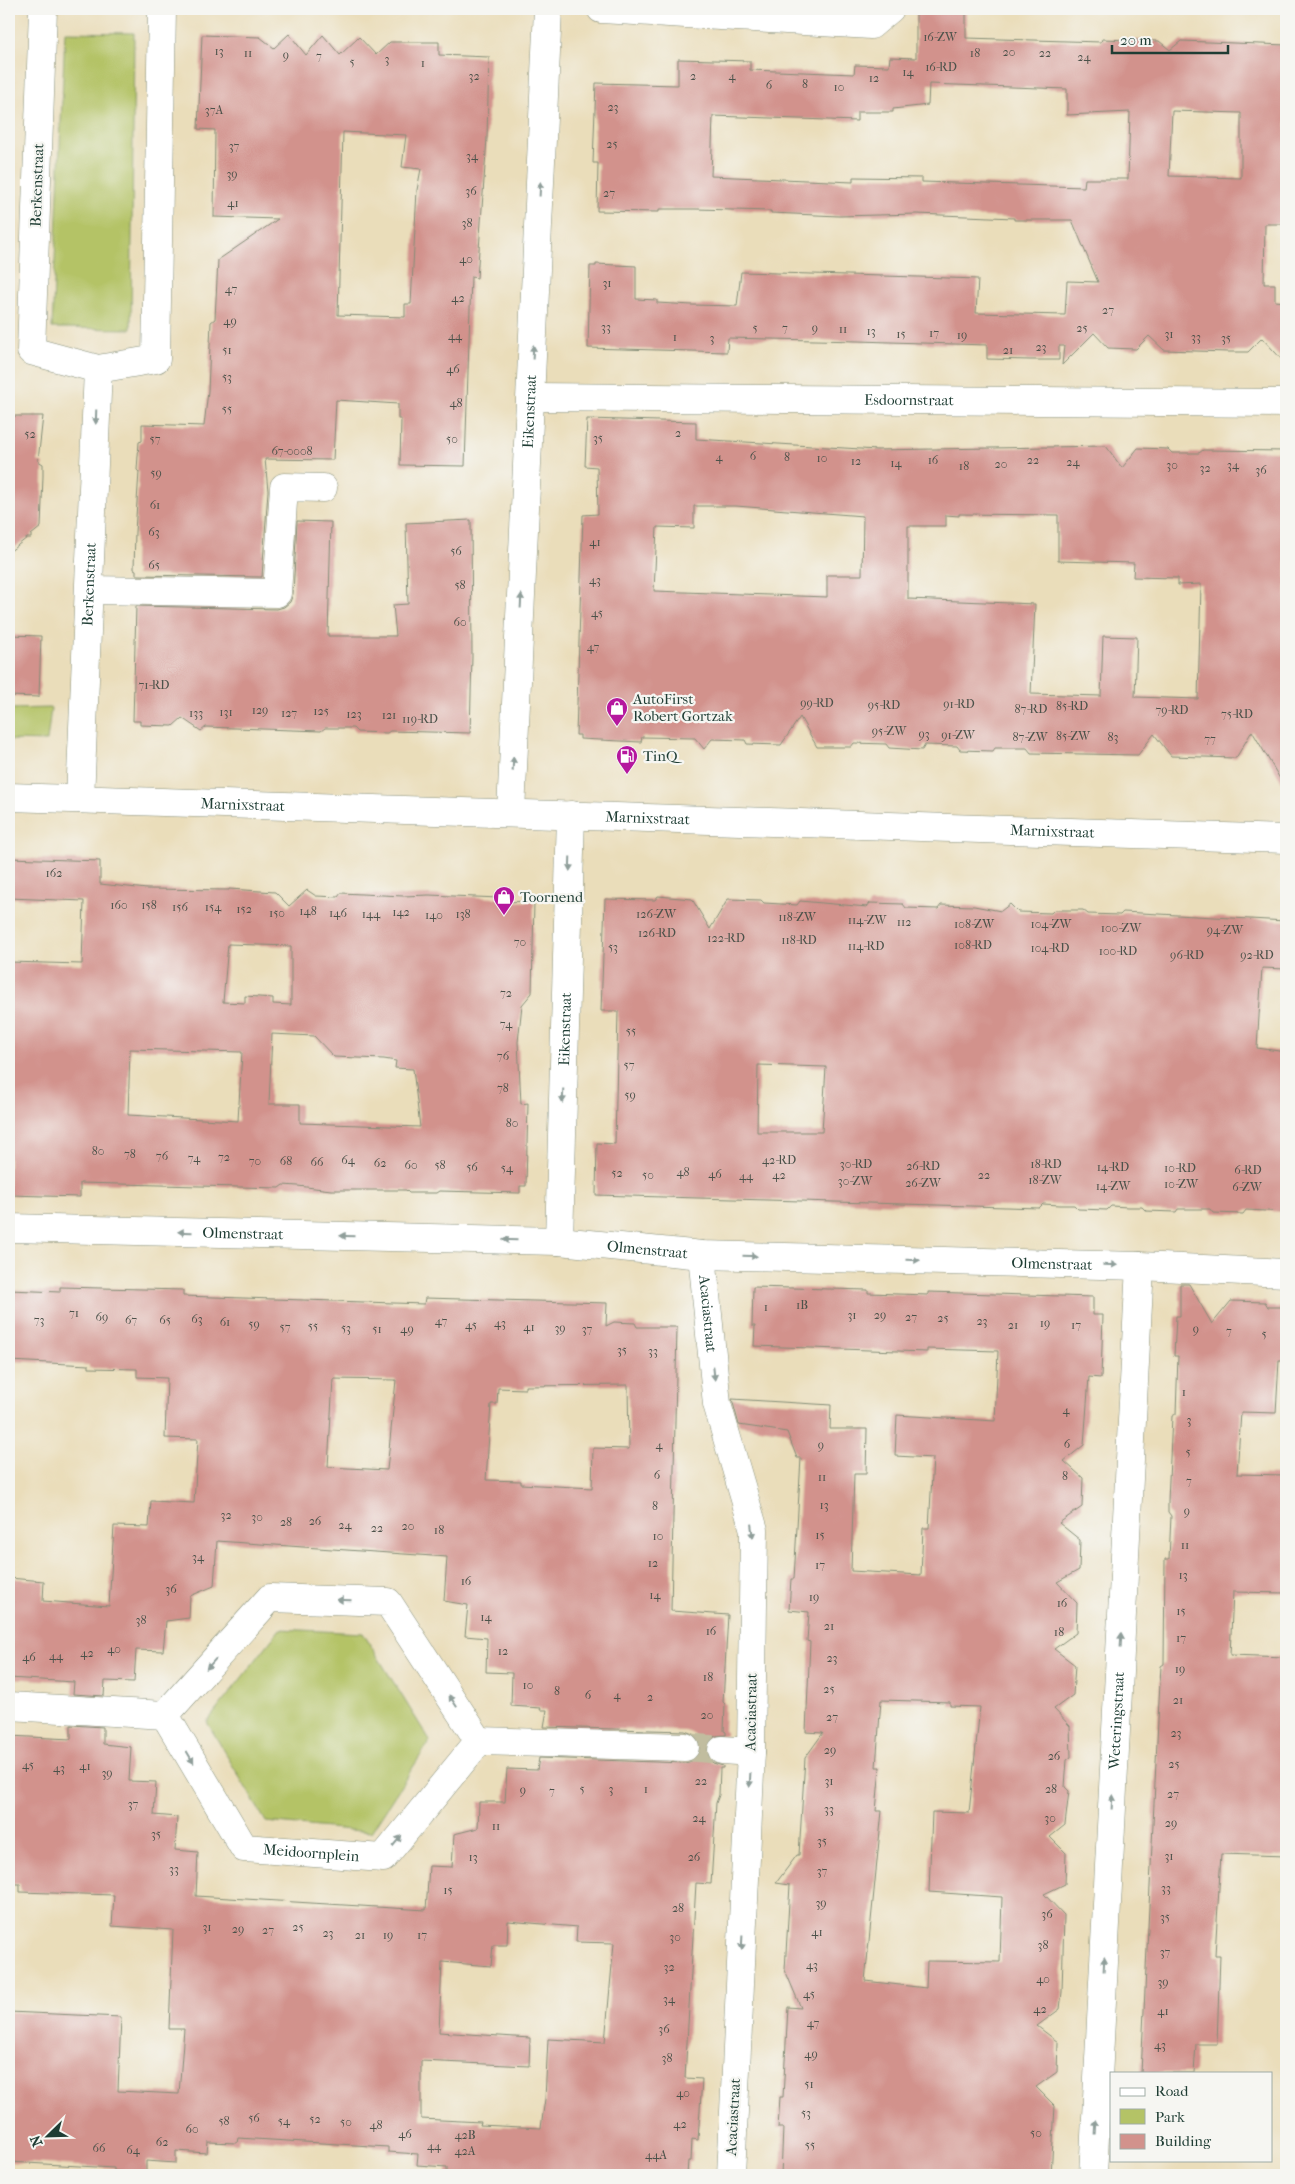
<svg xmlns="http://www.w3.org/2000/svg" width="1295" height="2184" font-family="'IM FELL French Canon',serif">
<rect width="100%" height="100%" fill="#f6f6f2"/>
<filter id="ink" filterUnits="userSpaceOnUse"><feTurbulence type="fractalNoise" baseFrequency=".02" numOctaves="2"/><feDisplacementMap in="SourceGraphic" scale="10" xChannelSelector="R" yChannelSelector="G"/><feConvolveMatrix kernelMatrix="1 2 1 2 8 2 1 2 1" color-interpolation-filters="sRGB"/></filter>
<filter id="wash" filterUnits="userSpaceOnUse"><feTurbulence type="fractalNoise" baseFrequency=".0096" numOctaves="4" result="noise"/><feDisplacementMap in="SourceGraphic" scale="20" xChannelSelector="R" yChannelSelector="G"/><feGaussianBlur stdDeviation="1.12" result="paint"/><feColorMatrix in="noise" values="0 0 0 0 0 0 0 0 0 0 0 0 0 0 0 0 0 1.4 0 .05"/><feComposite in="paint" operator="in"/></filter>
<g filter="url(#wash)">
<rect width="100%" height="100%" fill="#eaddba"/>
<g fill="#b4c366" stroke="#6a804d">
<path d="M65 32 134 33 131 329 52 328Z"/>
<path d="M51 708 47 741 9 740V709Z"/>
<path d="M280 1629 363 1633 430 1741 371 1832 266 1822 207 1722Z"/>
</g>
<g id="blocks">
<g fill="#d2928c" fill-rule="evenodd">
<path d="M916 9H966V38L1101 42 1102 39 1159 41 1170 50 1181 41 1286 45V224H1265L1264 284H1275V301L1286 302V364L1262 338 1248 352H1228L1164 350 1149 336 1136 349 1108 348 1094 333 1062 365 1064 346H1059V360H1031L987 359V345L858 341 728 338 727 352 588 348 590 266H596V264L636 266V299L657 300V303L692 305 737 306 741 272 918 277 978 279 976 313 1065 315 1067 281 1098 282 1072 220H1014V218L917 214 839 216 771 213V211L696 209H659V212L597 211 598 163H593L596 83 678 85V59L750 61V70L854 74 855 65 889 66 890 57 916 58ZM929 84 1067 89V115L1130 112 1128 179H1085L1084 187 922 182V178L853 177V182L711 176 713 116 857 121V112H893V109L928 105ZM1172 111 1241 113V178L1169 176Z"/>
<path d="M289 34 306 55 323 35 340 55 359 37 376 55 390 42H439V55L489 57 487 138 477 278 471 277 465 466 400 465 401 419H398V404L336 400 333 460 265 459 268 491 262 577 136 575V570L134 569 135 532 139 472 137 470 139 442 142 441V424L204 426 208 391 211 322 215 319 218 260 278 219 214 217 215 130 198 129 202 35 260 37 274 48ZM343 132 406 135 402 167 421 169 417 190 411 304H405V317L338 315Z"/>
<path d="M9 416H43L38 461 43 464V476L41 527 31 535V538H27L9 552Z"/>
<path d="M587 419 696 422V439L877 450 1106 446 1122 468 1138 448 1168 449 1172 453H1199L1203 450 1286 451V789L1252 731 1236 758 1171 756 1154 734 1138 755 1031 753 1027 748H995L993 751 960 750 957 746 925 745 922 750 889 748 886 744 854 743 851 747H817L800 717 781 745 747 744 745 740 712 739 704 749 695 738 642 737 641 742 580 739V735H576L583 515 598 514 597 467 585 466ZM694 506H736L863 516 862 575H827V597L654 591 657 527 694 528ZM959 514 1058 515V561L1134 563 1133 577 1178 578V585L1201 584 1198 699 1135 697 1137 637 1103 636 1101 696 1031 694 1035 604 908 599V526H946V515L959 516Z"/>
<path d="M471 520 472 656 470 733 390 731 387 733 357 732 353 728H325L321 731 206 727 201 731 182 718 173 726 140 725V721H133L136 606 277 609 284 607 290 602 293 594 297 521 331 522 328 636H396L393 605 408 604 406 523Z"/>
<path d="M9 635 41 636 39 697 9 696Z"/>
<path d="M9 858 100 861V884L147 889 229 890V889L275 892 289 906 307 890 316 896 338 897 341 893 403 896 429 895 499 898 503 902 534 901 532 993 522 1005 518 1042 521 1104 528 1103 526 1186H520V1193L439 1191 436 1193H409L406 1190H331L298 1186 283 1185 279 1188 80 1183V1197L9 1195V962L82 964 84 901 9 898ZM228 944 291 946V1005L273 1004V998L245 996V1003L223 1002ZM272 1034 314 1036 334 1057 384 1059 396 1061 395 1068 413 1069 420 1127 300 1123V1104H269ZM130 1049 242 1052 238 1121 128 1115Z"/>
<path d="M658 896 692 899 710 929 728 899 761 900 764 903 781 904 797 905 800 901 867 907 870 903 903 904 906 908 938 909 941 905 974 906 1001 911 1010 904 1018 912 1051 913 1054 910H1083L1088 914 1120 915 1123 912 1286 921V969L1262 968 1257 1048 1286 1052V1212L1246 1210 1243 1214 1213 1213 1210 1209H1178L1176 1212 1146 1211 1142 1207H1128L1111 1206 1107 1210 1078 1209 1074 1205H1060L1043 1204 1039 1208 596 1195 597 1143 615 1144 618 1011H601L605 899 655 900ZM758 1065 826 1067 822 1132H757Z"/>
<path d="M1180 1284H1189L1212 1324 1231 1301 1265 1302 1268 1307H1286V1361H1279L1276 1413 1241 1412 1237 1474 1286 1475V1593L1233 1592 1230 1655 1286 1657V1856L1221 1854 1215 1955H1220L1217 2044H1196L1194 2073H1141L1159 1700 1161 1666 1164 1664 1165 1559H1169L1171 1516 1168 1512V1501L1172 1416 1176 1414 1178 1356H1174L1176 1316H1180Z"/>
<path d="M60 1287 183 1290V1296L424 1304 425 1298 607 1303 606 1326 614 1322 635 1323 637 1327H677L671 1611 728 1615 723 1702 725 1704 724 1731 726 1732V1735L715 1736 709 1742 706 1749 708 1757 713 1763 723 1766V1768H720L719 1795 716 1803 711 1884 696 1883 685 2078 702 2079 698 2140 692 2139 691 2161H688L687 2175H447V2167L417 2165 418 2154 388 2152V2147L238 2138 237 2143 208 2142 207 2153 176 2151V2163L146 2161V2173L114 2171V2168L9 2162V2012L121 2017 118 2091 179 2094 184 2029H169L173 1930 112 1926 114 1895 20 1892V1884H10L9 1736 71 1739V1725L103 1727V1744L131 1747 129 1781 156 1782 154 1815 177 1817 175 1850 198 1852 196 1896 426 1910 429 1866 452 1867 454 1834 478 1828 479 1802H505L507 1769 537 1770 539 1758 685 1763 692 1761 698 1756 701 1748 698 1739 693 1734 685 1731 544 1727 547 1710H540L541 1708 511 1706 512 1673 486 1672 487 1638 465 1636 468 1605 444 1601 447 1557 217 1541 214 1586 190 1596 189 1618 166 1621 163 1651 136 1650 134 1682 105 1681 104 1696 73 1694 74 1682 9 1678V1578L44 1581 43 1601 109 1606 114 1526 149 1527 151 1501 194 1503 198 1439 165 1438 167 1378 137 1377V1369L89 1368V1365L9 1361V1290L60 1292ZM333 1379 396 1380 387 1470 328 1467ZM628 1385 629 1449 593 1448 592 1488 521 1484V1481L486 1480 491 1404H497L498 1388 525 1389V1386ZM508 1921 577 1927 576 1942 614 1943 605 2042 548 2039 545 2099 541 2128 480 2125 481 2122 421 2119V2061L529 2066 530 2038 439 2032 442 1962 491 1966 493 1945H507Z"/>
<path d="M753 1287 868 1290V1293L928 1295V1292L1093 1297V1315H1103L1101 1378 1089 1377 1084 1445 1064 1461 1083 1478 1082 1507 1059 1523 1080 1540 1079 1570 1057 1582 1077 1603 1076 1633 1054 1649 1075 1665 1073 1695 1054 1709 1070 1726 1071 1757 1067 1760 1065 1787 1069 1791 1065 1825 1050 1837 1066 1853 1065 1884 1044 1894 1064 1915 1062 1992 1060 2009 1037 2026 1058 2042 1057 2072 1036 2087 1055 2106 1051 2175H781L783 2128H778L780 2097H783L788 2007 801 2008 785 1970 790 1885 776 1883 797 1855H799L805 1758 823 1733 806 1732 810 1642 807 1641 809 1612 789 1610 791 1579H794L801 1458H797L787 1432 739 1425 732 1399 831 1405 830 1429H867L866 1474H854L851 1571 921 1575 923 1528H929L933 1458 895 1456 897 1415 995 1421 998 1351 927 1349V1352L754 1346 755 1326H752ZM881 1700 950 1702V1706L980 1707 969 1813 932 1812 929 1892 1002 1897 1000 1962 927 1961 926 1988 865 1981 882 1811H876L880 1767H876Z"/>
</g>
</g>
</g>
<g filter="url(#ink)">
<use href="#blocks" fill-opacity="0" stroke="#848d77" stroke-width="1"/>
<g fill="none" stroke-linecap="round" stroke-linejoin="round">
<path stroke="#c1bd9f" stroke-width="28" stroke-dasharray="28 14" stroke-linecap="butt" d="M685 1747 722 1750"/>
<g stroke="#848d77" stroke-width="29">
<g id="minor">
<path d="M43 9 31 351 98 369 156 359 162 9"/>
<path d="M601 9 871 25 890 9"/>
<path id="s1" d="M531 397 1286 403"/>
<path d="M90 590 277 593 284 487 323 488"/>
<path id="s2" d="M9 797 1286 839"/>
<path id="s3" d="M80 799 98 369"/>
<path id="s4" d="M511 812 548 9"/>
<path id="s5" d="M9 1228 559 1241 702 1255 1140 1266 1286 1273"/>
<path id="s6" d="M559 1241 571 815"/>
<path id="s7" d="M702 1255 717 1404 754 1530 751 1752 731 2175"/>
<path d="M9 1706 165 1715"/>
<path id="s8" d="M165 1715 244 1848 383 1858 479 1741"/>
<path d="M165 1715 270 1598 388 1602 479 1741"/>
<path d="M479 1741 685 1747"/>
<path d="M722 1750 751 1752"/>
<path id="s9" d="M1093 2175 1140 1266"/>
</g>
</g>
<use href="#minor" stroke="#fff" stroke-width="28"/>
</g>
<defs><path id="oneway-solid" d="M-6-.8H1V-3.2L6.5 0L1 3.2V.8H-6Z" transform="scale(1.25)"/></defs>
<g fill="#8f9e9a">
<use href="#oneway-solid" transform="translate(540 189) rotate(-87)"/>
<use href="#oneway-solid" transform="translate(533 352) rotate(-87)"/>
<use href="#oneway-solid" transform="translate(96 417) rotate(92)"/>
<use href="#oneway-solid" transform="translate(521 601) rotate(-87)"/>
<use href="#oneway-solid" transform="translate(513 764) rotate(-87)"/>
<use href="#oneway-solid" transform="translate(570 864) rotate(92)"/>
<use href="#oneway-solid" transform="translate(563 1096) rotate(92)"/>
<use href="#oneway-solid" transform="translate(185 1232) rotate(-179)"/>
<use href="#oneway-solid" transform="translate(347 1236) rotate(-179)"/>
<use href="#oneway-solid" transform="translate(510 1240) rotate(-179)"/>
<use href="#oneway-solid" transform="translate(750 1256) rotate(1)"/>
<use href="#oneway-solid" transform="translate(913 1260) rotate(1)"/>
<use href="#oneway-solid" transform="translate(1110 1265) rotate(1)"/>
<use href="#oneway-solid" transform="translate(714 1373) rotate(84)"/>
<use href="#oneway-solid" transform="translate(752 1531) rotate(83)"/>
<use href="#oneway-solid" transform="translate(344 1600) rotate(-178)"/>
<use href="#oneway-solid" transform="translate(1121 1640) rotate(-87)"/>
<use href="#oneway-solid" transform="translate(211 1664) rotate(132)"/>
<use href="#oneway-solid" transform="translate(453 1701) rotate(-123)"/>
<use href="#oneway-solid" transform="translate(190 1757) rotate(59)"/>
<use href="#oneway-solid" transform="translate(750 1780) rotate(93)"/>
<use href="#oneway-solid" transform="translate(1112 1802) rotate(-87)"/>
<use href="#oneway-solid" transform="translate(397 1841) rotate(-50)"/>
<use href="#oneway-solid" transform="translate(742 1943) rotate(93)"/>
<use href="#oneway-solid" transform="translate(1104 1964) rotate(-87)"/>
<use href="#oneway-solid" transform="translate(1095 2127) rotate(-87)"/>
</g>
</g>
<defs>
<g id="shop-pin" transform="scale(1.125)"><path d="M0 17L-7.5 6A9.5 9.5 0 1 1 7.5 6Z" fill="#b5179e" stroke="#f6f6f2"/><path d="M-5-2.5h2.3a2.7 3.5 0 0 1 5.4 0H5L5.5 6h-11ZM-1.5-2.5h3a1.5 2.3 0 0 0-3 0Z" fill="#fff"/></g>
<g id="fuel-pin" transform="scale(1.125)"><path d="M0 17L-7.5 6A9.5 9.5 0 1 1 7.5 6Z" fill="#b5179e" stroke="#f6f6f2"/><path d="M-5.5-6h7V0h2V4h1.3V-2.5L3-4.5l.8-.8L6-3V5H2.5V1h-1V6h-7ZM-4.2-4.7v3.2H.2V-4.7Z" fill="#fff"/></g>
</defs>
<g fill-rule="evenodd">
<use href="#shop-pin" x="617" y="708"/>
<use href="#fuel-pin" x="627" y="756"/>
<use href="#shop-pin" x="504" y="897"/>
</g>
<g text-anchor="middle" stroke-width="4.5" stroke-linejoin="round" paint-order="stroke">
<g font-size="12" fill="#4c524a">
<text x="940" y="41">16-ZW</text>
<text x="219" y="55">13</text>
<text x="1009" y="56">20</text>
<text x="248" y="57">11</text>
<text x="975" y="57">18</text>
<text x="1045" y="57">22</text>
<text x="286" y="59">9</text>
<text x="319" y="60">7</text>
<text x="1084" y="61">24</text>
<text x="387" y="63">3</text>
<text x="352" y="66">5</text>
<text x="423" y="67">1</text>
<text x="941" y="71">16-RD</text>
<text x="908" y="76">14</text>
<text x="474" y="80">32</text>
<text x="693" y="80">2</text>
<text x="732" y="80">4</text>
<text x="874" y="82">12</text>
<text x="805" y="88">8</text>
<text x="769" y="89">6</text>
<text x="839" y="91">10</text>
<text x="613" y="111">23</text>
<text x="214" y="114">37A</text>
<text x="612" y="148">25</text>
<text x="234" y="150">37</text>
<text x="472" y="160">34</text>
<text x="232" y="178">39</text>
<text x="471" y="195">36</text>
<text x="609" y="197">27</text>
<text x="233" y="207">41</text>
<text x="467" y="227">38</text>
<text x="466" y="263">40</text>
<text x="607" y="287">31</text>
<text x="231" y="293">47</text>
<text x="458" y="302">42</text>
<text x="1108" y="314">27</text>
<text x="230" y="325">49</text>
<text x="606" y="331">33</text>
<text x="755" y="332">5</text>
<text x="785" y="332">7</text>
<text x="815" y="332">9</text>
<text x="1082" y="332">25</text>
<text x="843" y="333">11</text>
<text x="871" y="335">13</text>
<text x="934" y="337">17</text>
<text x="901" y="338">15</text>
<text x="1169" y="338">31</text>
<text x="962" y="339">19</text>
<text x="455" y="340">44</text>
<text x="675" y="341">1</text>
<text x="1196" y="341">33</text>
<text x="712" y="342">3</text>
<text x="1226" y="342">35</text>
<text x="1041" y="351">23</text>
<text x="227" y="354">51</text>
<text x="1008" y="354">21</text>
<text x="453" y="373">46</text>
<text x="227" y="381">53</text>
<text x="456" y="407">48</text>
<text x="227" y="413">55</text>
<text x="678" y="437">2</text>
<text x="30" y="438">52</text>
<text x="598" y="442">35</text>
<text x="155" y="443">57</text>
<text x="452" y="443">50</text>
<text x="292" y="455">67-0008</text>
<text x="753" y="460">6</text>
<text x="719" y="461">4</text>
<text x="787" y="461">8</text>
<text x="822" y="462">10</text>
<text x="933" y="464">16</text>
<text x="1033" y="464">22</text>
<text x="856" y="465">12</text>
<text x="1073" y="466">24</text>
<text x="896" y="467">14</text>
<text x="1001" y="468">20</text>
<text x="1172" y="469">30</text>
<text x="1233" y="469">34</text>
<text x="964" y="470">18</text>
<text x="1205" y="472">32</text>
<text x="1261" y="474">36</text>
<text x="156" y="477">59</text>
<text x="155" y="509">61</text>
<text x="154" y="536">63</text>
<text x="595" y="546">41</text>
<text x="456" y="555">56</text>
<text x="154" y="569">65</text>
<text x="595" y="584">43</text>
<text x="460" y="589">58</text>
<text x="597" y="617">45</text>
<text x="460" y="626">60</text>
<text x="593" y="651">47</text>
<text x="154" y="689">71-RD</text>
<text x="817" y="707">99-RD</text>
<text x="959" y="708">91-RD</text>
<text x="884" y="709">95-RD</text>
<text x="1072" y="710">85-RD</text>
<text x="1031" y="713">87-RD</text>
<text x="260" y="714">129</text>
<text x="1172" y="714">79-RD</text>
<text x="321" y="715">125</text>
<text x="226" y="716">131</text>
<text x="196" y="717">133</text>
<text x="289" y="717">127</text>
<text x="354" y="718">123</text>
<text x="1237" y="718">75-RD</text>
<text x="389" y="719">121</text>
<text x="420" y="723">119-RD</text>
<text x="889" y="735">95-ZW</text>
<text x="924" y="738">93</text>
<text x="958" y="739">91-ZW</text>
<text x="1073" y="740">85-ZW</text>
<text x="1030" y="741">87-ZW</text>
<text x="1113" y="741">83</text>
<text x="1210" y="743">77</text>
<text x="54" y="877">162</text>
<text x="119" y="909">160</text>
<text x="149" y="909">158</text>
<text x="180" y="911">156</text>
<text x="213" y="911">154</text>
<text x="244" y="913">152</text>
<text x="308" y="915">148</text>
<text x="401" y="916">142</text>
<text x="277" y="917">150</text>
<text x="338" y="917">146</text>
<text x="371" y="918">144</text>
<text x="463" y="918">138</text>
<text x="656" y="918">126-ZW</text>
<text x="434" y="919">140</text>
<text x="797" y="921">118-ZW</text>
<text x="867" y="924">114-ZW</text>
<text x="904" y="926">112</text>
<text x="974" y="928">108-ZW</text>
<text x="1051" y="928">104-ZW</text>
<text x="1121" y="932">100-ZW</text>
<text x="1225" y="934">94-ZW</text>
<text x="657" y="937">126-RD</text>
<text x="726" y="942">122-RD</text>
<text x="799" y="944">118-RD</text>
<text x="520" y="946">70</text>
<text x="973" y="949">108-RD</text>
<text x="866" y="950">114-RD</text>
<text x="613" y="951">53</text>
<text x="1050" y="952">104-RD</text>
<text x="1118" y="955">100-RD</text>
<text x="1187" y="959">96-RD</text>
<text x="1257" y="959">92-RD</text>
<text x="506" y="997">72</text>
<text x="506" y="1028">74</text>
<text x="631" y="1035">55</text>
<text x="503" y="1060">76</text>
<text x="629" y="1069">57</text>
<text x="503" y="1092">78</text>
<text x="630" y="1099">59</text>
<text x="512" y="1127">80</text>
<text x="98" y="1155">80</text>
<text x="130" y="1158">78</text>
<text x="162" y="1160">76</text>
<text x="224" y="1161">72</text>
<text x="194" y="1162">74</text>
<text x="348" y="1164">64</text>
<text x="779" y="1164">42-RD</text>
<text x="255" y="1165">70</text>
<text x="286" y="1165">68</text>
<text x="317" y="1166">66</text>
<text x="380" y="1167">62</text>
<text x="856" y="1168">30-RD</text>
<text x="1046" y="1168">18-RD</text>
<text x="411" y="1169">60</text>
<text x="440" y="1169">58</text>
<text x="923" y="1170">26-RD</text>
<text x="472" y="1171">56</text>
<text x="1113" y="1171">14-RD</text>
<text x="507" y="1172">54</text>
<text x="1180" y="1172">10-RD</text>
<text x="1248" y="1174">6-RD</text>
<text x="683" y="1176">48</text>
<text x="617" y="1177">52</text>
<text x="715" y="1178">46</text>
<text x="648" y="1179">50</text>
<text x="779" y="1179">42</text>
<text x="984" y="1179">22</text>
<text x="746" y="1180">44</text>
<text x="1045" y="1184">18-ZW</text>
<text x="855" y="1185">30-ZW</text>
<text x="923" y="1187">26-ZW</text>
<text x="1181" y="1188">10-ZW</text>
<text x="1113" y="1190">14-ZW</text>
<text x="1247" y="1191">6-ZW</text>
<text x="802" y="1309">1B</text>
<text x="766" y="1311">1</text>
<text x="74" y="1317">71</text>
<text x="852" y="1319">31</text>
<text x="880" y="1319">29</text>
<text x="102" y="1321">69</text>
<text x="911" y="1321">27</text>
<text x="943" y="1322">25</text>
<text x="197" y="1323">63</text>
<text x="39" y="1324">73</text>
<text x="131" y="1324">67</text>
<text x="165" y="1324">65</text>
<text x="441" y="1325">47</text>
<text x="982" y="1325">23</text>
<text x="225" y="1326">61</text>
<text x="500" y="1327">43</text>
<text x="1045" y="1327">19</text>
<text x="254" y="1328">59</text>
<text x="471" y="1329">45</text>
<text x="1013" y="1329">21</text>
<text x="1076" y="1329">17</text>
<text x="313" y="1330">55</text>
<text x="285" y="1331">57</text>
<text x="529" y="1331">41</text>
<text x="346" y="1332">53</text>
<text x="560" y="1332">39</text>
<text x="377" y="1333">51</text>
<text x="407" y="1333">49</text>
<text x="587" y="1333">37</text>
<text x="1196" y="1333">9</text>
<text x="1229" y="1335">7</text>
<text x="1264" y="1338">5</text>
<text x="622" y="1354">35</text>
<text x="653" y="1355">33</text>
<text x="1184" y="1396">1</text>
<text x="1066" y="1414">4</text>
<text x="1189" y="1424">3</text>
<text x="1067" y="1448">6</text>
<text x="659" y="1449">4</text>
<text x="821" y="1449">9</text>
<text x="1188" y="1456">5</text>
<text x="657" y="1479">6</text>
<text x="1065" y="1480">8</text>
<text x="822" y="1481">11</text>
<text x="1189" y="1485">7</text>
<text x="824" y="1509">13</text>
<text x="655" y="1510">8</text>
<text x="1187" y="1515">9</text>
<text x="226" y="1519">32</text>
<text x="257" y="1521">30</text>
<text x="315" y="1525">26</text>
<text x="286" y="1526">28</text>
<text x="345" y="1529">24</text>
<text x="408" y="1530">20</text>
<text x="377" y="1532">22</text>
<text x="439" y="1534">18</text>
<text x="820" y="1539">15</text>
<text x="658" y="1540">10</text>
<text x="1185" y="1549">11</text>
<text x="198" y="1561">34</text>
<text x="653" y="1567">12</text>
<text x="820" y="1569">17</text>
<text x="1183" y="1579">13</text>
<text x="466" y="1585">16</text>
<text x="171" y="1593">36</text>
<text x="655" y="1599">14</text>
<text x="814" y="1601">19</text>
<text x="1062" y="1607">16</text>
<text x="1181" y="1615">15</text>
<text x="486" y="1621">14</text>
<text x="141" y="1624">38</text>
<text x="829" y="1630">21</text>
<text x="711" y="1635">16</text>
<text x="1059" y="1636">18</text>
<text x="1181" y="1642">17</text>
<text x="114" y="1653">40</text>
<text x="503" y="1655">12</text>
<text x="87" y="1657">42</text>
<text x="56" y="1660">44</text>
<text x="29" y="1661">46</text>
<text x="832" y="1662">23</text>
<text x="1180" y="1673">19</text>
<text x="708" y="1681">18</text>
<text x="528" y="1689">10</text>
<text x="829" y="1693">25</text>
<text x="557" y="1695">8</text>
<text x="588" y="1699">6</text>
<text x="617" y="1699">4</text>
<text x="650" y="1701">2</text>
<text x="1178" y="1704">21</text>
<text x="707" y="1719">20</text>
<text x="832" y="1721">27</text>
<text x="1176" y="1737">23</text>
<text x="830" y="1754">29</text>
<text x="1054" y="1760">26</text>
<text x="1174" y="1768">25</text>
<text x="28" y="1769">45</text>
<text x="85" y="1770">41</text>
<text x="59" y="1772">43</text>
<text x="107" y="1777">39</text>
<text x="701" y="1785">22</text>
<text x="829" y="1785">31</text>
<text x="582" y="1793">5</text>
<text x="611" y="1793">3</text>
<text x="646" y="1793">1</text>
<text x="1051" y="1793">28</text>
<text x="523" y="1794">9</text>
<text x="552" y="1795">7</text>
<text x="1173" y="1798">27</text>
<text x="133" y="1808">37</text>
<text x="829" y="1813">33</text>
<text x="699" y="1822">24</text>
<text x="1050" y="1822">30</text>
<text x="1171" y="1827">29</text>
<text x="496" y="1830">11</text>
<text x="156" y="1838">35</text>
<text x="822" y="1845">35</text>
<text x="1169" y="1860">31</text>
<text x="473" y="1861">13</text>
<text x="694" y="1861">26</text>
<text x="174" y="1873">33</text>
<text x="822" y="1875">37</text>
<text x="1166" y="1892">33</text>
<text x="448" y="1894">15</text>
<text x="821" y="1907">39</text>
<text x="678" y="1912">28</text>
<text x="1047" y="1918">36</text>
<text x="1165" y="1921">35</text>
<text x="207" y="1931">31</text>
<text x="298" y="1931">25</text>
<text x="238" y="1933">29</text>
<text x="268" y="1934">27</text>
<text x="817" y="1936">41</text>
<text x="328" y="1937">23</text>
<text x="360" y="1939">21</text>
<text x="388" y="1939">19</text>
<text x="422" y="1939">17</text>
<text x="675" y="1941">30</text>
<text x="1043" y="1949">38</text>
<text x="1165" y="1956">37</text>
<text x="812" y="1969">43</text>
<text x="669" y="1971">32</text>
<text x="1043" y="1983">40</text>
<text x="1163" y="1986">39</text>
<text x="809" y="1998">45</text>
<text x="669" y="2003">34</text>
<text x="1040" y="2013">42</text>
<text x="1163" y="2015">41</text>
<text x="813" y="2027">47</text>
<text x="664" y="2033">36</text>
<text x="1160" y="2049">43</text>
<text x="811" y="2058">49</text>
<text x="667" y="2062">38</text>
<text x="809" y="2088">51</text>
<text x="683" y="2097">40</text>
<text x="806" y="2117">53</text>
<text x="254" y="2122">56</text>
<text x="315" y="2123">52</text>
<text x="224" y="2125">58</text>
<text x="284" y="2125">54</text>
<text x="346" y="2126">50</text>
<text x="680" y="2128">42</text>
<text x="376" y="2129">48</text>
<text x="192" y="2133">60</text>
<text x="1036" y="2137">50</text>
<text x="405" y="2138">46</text>
<text x="465" y="2139">42B</text>
<text x="162" y="2146">62</text>
<text x="810" y="2149">55</text>
<text x="434" y="2150">44</text>
<text x="99" y="2152">66</text>
<text x="133" y="2154">64</text>
<text x="465" y="2155">42A</text>
<text x="656" y="2159">44A</text>
</g>
<g font-size="15" fill="#1f3d34" stroke="#f6f6f2">
<text transform="translate(37 185) rotate(-88)" y="5">Berkenstraat</text>
<text dy="5" stroke="none"><textPath href="#s1" startOffset="378">Esdoornstraat</textPath></text>
<text dy="5" stroke="none"><textPath href="#s4" startOffset="401">Eikenstraat</textPath></text>
<text dy="5" stroke="none"><textPath href="#s3" startOffset="215">Berkenstraat</textPath></text>
<text dy="5" stroke="none"><textPath href="#s2" startOffset="234">Marnixstraat</textPath></text>
<text dy="5" stroke="none"><textPath href="#s2" startOffset="639">Marnixstraat</textPath></text>
<text dy="5" stroke="none"><textPath href="#s2" startOffset="1044">Marnixstraat</textPath></text>
<text dy="5" stroke="none"><textPath href="#s6" startOffset="212">Eikenstraat</textPath></text>
<text dy="5" stroke="none"><textPath href="#s5" startOffset="234">Olmenstraat</textPath></text>
<text dy="5" stroke="none"><textPath href="#s5" startOffset="639">Olmenstraat</textPath></text>
<text dy="5" stroke="none"><textPath href="#s5" startOffset="1044">Olmenstraat</textPath></text>
<text dy="5" stroke="none"><textPath href="#s7" startOffset="59">Acaciastraat</textPath></text>
<text transform="translate(751 1712) rotate(-89)" y="5">Acaciastraat</text>
<text dy="5" stroke="none"><textPath href="#s9" startOffset="455">Weteringstraat</textPath></text>
<text dy="5" stroke="none"><textPath href="#s8" startOffset="222">Meidoornplein</textPath></text>
<text transform="translate(733 2117) rotate(-87)" y="5">Acaciastraat</text>
</g>
<g font-size="15" fill="#1f3d34" stroke="#f6f6f2" text-anchor="start">
<text x="633" y="704">AutoFirst<tspan x="633" dy="17">Robert Gortzak</tspan></text>
<text x="643" y="761">TinQ</text>
<text x="520" y="902">Toornend</text>
</g>
</g>
<rect width="1295" height="2184" fill="none" stroke="#f6f6f2" stroke-width="30"/>
<rect x="1110" y="2072" width="162" height="90" fill="#f6f6f2" stroke="#a0aca6"/>
<rect x="1120" y="2088" width="25" height="8" fill="#ffffff" stroke="#a0aca6"/>
<text x="1155" y="2096" font-size="15" fill="#1f3d34">Road</text>
<rect x="1120" y="2109" width="25" height="15" fill="#b4c366" stroke="#a0aca6"/>
<text x="1155" y="2122" font-size="15" fill="#1f3d34">Park</text>
<rect x="1120" y="2134" width="25" height="15" fill="#d2928c" stroke="#a0aca6"/>
<text x="1155" y="2146" font-size="15" fill="#1f3d34">Building</text>
<g transform="translate(48 2136) rotate(247)" stroke="#f6f6f2" stroke-width="4" paint-order="stroke">
<path d="M0-4L9 19L0 12L-9 19Z" fill="#1f3d34"/>
<text y="-8" font-size="14" font-weight="bold" text-anchor="middle" fill="#1f3d34">N</text>
</g>
<path d="M1112 45v8h116v-8" fill="none" stroke="#1f3d34" stroke-width="2.5"/>
<text x="1120" y="45" font-size="15" fill="#1f3d34" stroke="#f6f6f2" stroke-width="4" paint-order="stroke">20 m</text>
</svg>
